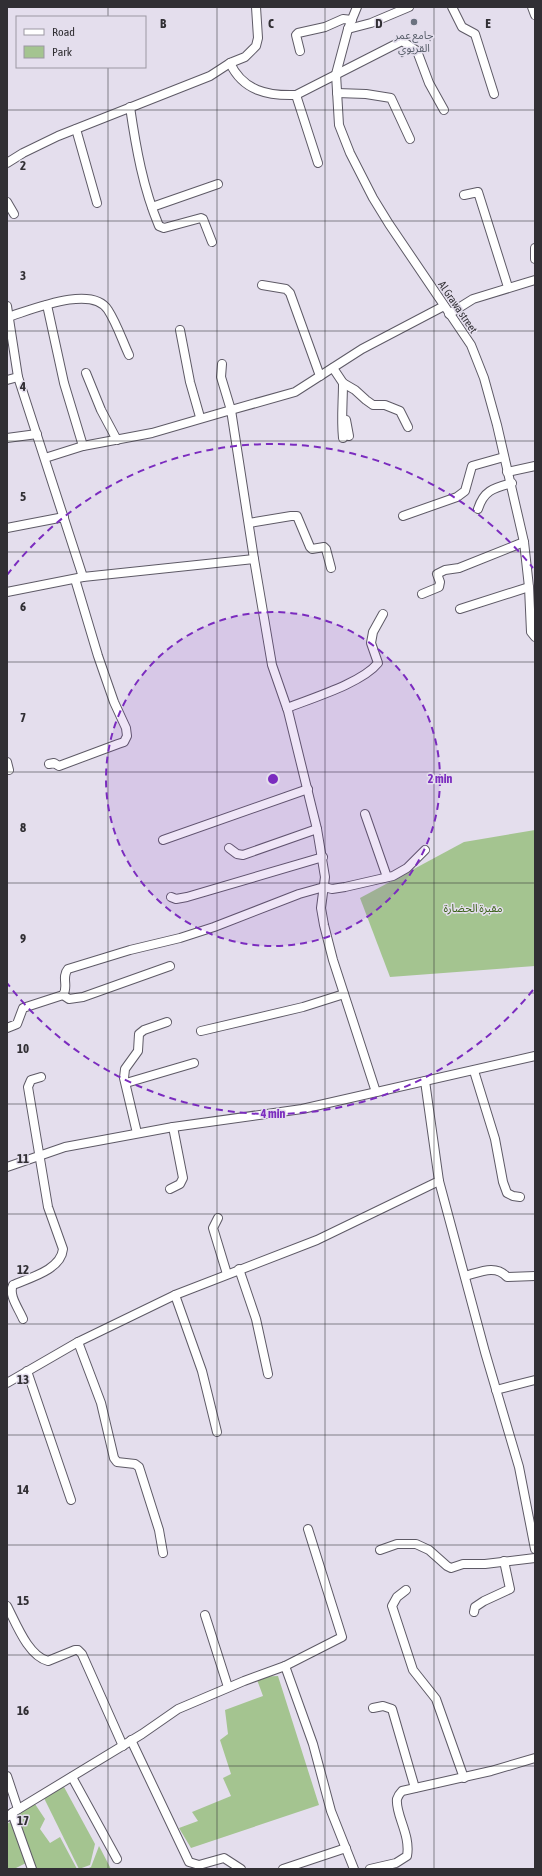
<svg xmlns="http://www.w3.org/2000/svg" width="542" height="1876" font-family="'Asap Condensed','Noto Sans Arabic',sans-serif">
<rect width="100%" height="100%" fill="#e4deed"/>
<g fill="#a4c490">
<path d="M535 830V966L390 977 360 898 464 842Z"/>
<path d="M278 1676 319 1805 191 1848 179 1828 198 1821 192 1812 231 1796 223 1778 231 1774 220 1740 228 1734 225 1710 263 1696 256 1677Z"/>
<path d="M64 1787 95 1844 90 1865 79 1869 43 1796Z"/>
<path d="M35 1804 45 1819 40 1829 50 1843 60 1837 77 1869H35L15 1815Z"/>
<path d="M13 1820 28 1862 14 1869H7V1824Z"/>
<path d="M99 1846 111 1869H87L91 1867Z"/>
</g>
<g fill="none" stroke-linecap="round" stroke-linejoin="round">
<g stroke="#5e5a66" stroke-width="10">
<g id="minor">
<path d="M357 7 348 29 336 74 339 125 350 153 373 198 389 224 471 345 484 378 497 425 524 542 529 587 531 632 535 637"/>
<path d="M452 7 462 27 475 34 494 94"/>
<path d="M532 7 535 15"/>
<path d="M348 29 371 23 409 7"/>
<path d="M300 51 296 35 298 33 325 27 343 19 352 20"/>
<path d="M230 63C243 91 268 96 296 95L402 41 417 51 429 83 444 110"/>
<path d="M337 93 366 94 391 98 410 139"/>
<path d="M296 95 318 163"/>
<path d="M130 107C136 148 143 188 159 226L164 228 201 218 203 219 212 242"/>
<path d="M76 129 97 203"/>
<path d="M7 163 23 153 58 136 210 76 230 63 245 57 256 46 258 38 256 7"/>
<path d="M464 195 478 192 508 287"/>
<path d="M7 202 14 214"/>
<path d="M152 207 218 184"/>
<path d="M535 248V259"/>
<path d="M262 285 286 289 290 293 320 376"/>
<path d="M47 305 64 383 83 446"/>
<path d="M7 306 18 377 83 577"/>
<path d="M449 314 473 299 535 280"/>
<path d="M8 317C31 310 92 284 108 310 117 324 122 340 129 355"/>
<path d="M180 330 190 382 200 417"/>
<path d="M222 364 221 377 231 410 295 392 362 349 444 306"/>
<path d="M333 368 343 383 355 390 366 400 373 405H385L400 411 408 427"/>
<path d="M86 373 101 410 117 440"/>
<path d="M7 380 18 377"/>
<path d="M343 383C343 402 341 419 343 438"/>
<path d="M346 420 349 436"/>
<path d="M7 438 37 434"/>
<path d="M45 458 83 446 152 433 231 410 254 559"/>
<path d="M507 472 535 466"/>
<path d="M478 509C484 490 494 488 512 483"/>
<path d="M403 516 457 497 465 491 472 466 504 457"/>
<path d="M249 523 291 516H297L310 547 312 549 324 547 326 549 331 568"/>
<path d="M7 528 64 517"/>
<path d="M7 592 83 577 254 559 272 665 288 711 317 829 325 877 321 908 324 925 333 960 376 1092"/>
<path d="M422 594 439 587 440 582 437 574 445 570 459 568 524 542"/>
<path d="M460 609 529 587"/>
<path d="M287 708C312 698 362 683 378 663L371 643 373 632 383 614"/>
<path d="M7 762 9 770"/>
<path d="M49 764 54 763 59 766 118 744 124 742 127 736 126 728 114 702 98 656 75 579"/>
<path d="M365 814 387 877"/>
<path d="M163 840 308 789"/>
<path d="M229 848 237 854 243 855 317 829"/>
<path d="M171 897 176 899 187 897 323 857"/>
<path d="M63 995 69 999 83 997 170 966"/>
<path d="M7 1028 17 1024 23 1008 63 995C69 987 61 977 68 969L130 950 180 938 214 927 299 894 324 887 332 889 345 887 393 876 407 868 425 850"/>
<path d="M201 1031 303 1007 344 994"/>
<path d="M474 1071 495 1139 503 1182 507 1193 513 1196 520 1197"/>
<path d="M126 1083 194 1063"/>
<path d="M137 1133 124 1078 125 1069 138 1051 139 1034 144 1030 167 1022"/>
<path d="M7 1167 65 1147 173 1127 302 1109 535 1056"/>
<path d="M439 1181 485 1352 519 1467 535 1549"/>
<path d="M170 1189 180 1184 183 1178 173 1127"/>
<path d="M218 1218 213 1228 227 1274"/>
<path d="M239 1269 256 1319 268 1374"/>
<path d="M465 1276C480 1272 496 1264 507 1277L535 1276"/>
<path d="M175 1295 202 1371 217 1432"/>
<path d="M23 1319C19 1309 8 1295 13 1285 29 1278 61 1270 63 1249L48 1207 28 1087 31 1080 41 1077"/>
<path d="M78 1342 101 1403 114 1458 117 1462 135 1464 139 1467 159 1530 163 1553"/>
<path d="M27 1371 71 1500"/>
<path d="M7 1383 78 1342 175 1295 317 1240 439 1181 425 1081"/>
<path d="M496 1390 535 1380"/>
<path d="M380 1550 397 1544H416L429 1550 447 1566 451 1568 463 1564H485L535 1558"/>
<path d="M406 1590 397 1597 392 1606 413 1670 436 1699 464 1778"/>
<path d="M7 1606C16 1623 28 1656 48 1661L75 1650H78L82 1654 123 1746"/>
<path d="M474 1612 475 1607 484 1601 510 1589 504 1561"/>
<path d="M205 1615 228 1687"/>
<path d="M285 1666 342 1637 308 1529"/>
<path d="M373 1708 383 1706 392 1709 415 1788"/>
<path d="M131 1740 189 1862 199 1865 224 1858 241 1869"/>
<path d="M7 1776 18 1809"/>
<path d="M72 1777 117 1859"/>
<path d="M12 1813 142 1734 178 1709 244 1681 285 1666 313 1744 331 1811 354 1869"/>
<path d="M7 1817 12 1813 32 1869"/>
<path d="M283 1869 346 1848"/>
<path d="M370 1869 396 1863 407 1856C411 1835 395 1814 397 1799 398 1796 399 1794 402 1791L491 1771 535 1758"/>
</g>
</g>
<use href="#minor" stroke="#fff" stroke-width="8"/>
</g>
<path fill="none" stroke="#312f34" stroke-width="1" stroke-opacity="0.55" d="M108 7V17M217 7V1869M325 7V1869M434 7V1869M108 67V1869M7 110H535M7 221H535M7 331H535M7 441H535M7 552H535M7 662H535M7 772H535M7 883H535M7 993H535M7 1104H535M7 1214H535M7 1324H535M7 1435H535M7 1545H535M7 1655H535M7 1766H535"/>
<circle cx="273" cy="779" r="167" fill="#7b2cbf" fill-opacity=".12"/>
<g fill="none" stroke="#7b2cbf" stroke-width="2" stroke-dasharray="7 5">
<circle cx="273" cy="779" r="167"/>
<path d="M533 990A335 335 0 0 1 7 983M7 575A335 335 0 0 1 533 568"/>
</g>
<circle fill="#6b7280" stroke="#e4deed" stroke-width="1.5" cx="414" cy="22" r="4"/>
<g text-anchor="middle" stroke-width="3" stroke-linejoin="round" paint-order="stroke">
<g font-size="11" fill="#5b616d" stroke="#e4deed">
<text x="414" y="39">جامع عمر<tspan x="414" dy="13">القريوي</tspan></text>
</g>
<g font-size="11" fill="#312f34" stroke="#e4deed">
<text transform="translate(458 307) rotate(56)" y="4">Al Grawa street</text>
</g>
<g font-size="11" fill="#3b6219" stroke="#e4deed">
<text x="473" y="912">مقبرة الحضارة</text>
</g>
</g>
<g font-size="13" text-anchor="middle" font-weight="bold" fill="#312f34" stroke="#e4deed" stroke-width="3" stroke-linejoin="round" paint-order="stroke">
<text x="163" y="28">B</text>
<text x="271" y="28">C</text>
<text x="379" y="28">D</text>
<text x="488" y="28">E</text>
<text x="23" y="170">2</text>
<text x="23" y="280">3</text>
<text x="23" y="391">4</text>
<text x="23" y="501">5</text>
<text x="23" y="611">6</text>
<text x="23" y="722">7</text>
<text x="23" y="832">8</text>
<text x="23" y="943">9</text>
<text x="23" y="1053">10</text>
<text x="23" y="1163">11</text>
<text x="23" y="1274">12</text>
<text x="23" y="1384">13</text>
<text x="23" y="1494">14</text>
<text x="23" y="1605">15</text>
<text x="23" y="1715">16</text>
<text x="23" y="1825">17</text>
</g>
<circle cx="273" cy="779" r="6" fill="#7b2cbf" stroke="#e4deed" stroke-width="2"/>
<g font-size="12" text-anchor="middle" font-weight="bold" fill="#7b2cbf" stroke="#e4deed" stroke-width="3" stroke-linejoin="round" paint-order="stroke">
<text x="440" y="783">2 min</text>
<text x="273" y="1118">4 min</text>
</g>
<rect width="542" height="1876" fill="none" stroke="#312f34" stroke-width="16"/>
<rect x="16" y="16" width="130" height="52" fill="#e4deed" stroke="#9c98a3"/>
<rect x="24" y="29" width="20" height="6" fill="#ffffff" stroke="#9c98a3"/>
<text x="52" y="36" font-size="12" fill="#312f34">Road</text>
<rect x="24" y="46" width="20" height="12" fill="#a4c490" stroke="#9c98a3"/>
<text x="52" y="56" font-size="12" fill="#312f34">Park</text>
</svg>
